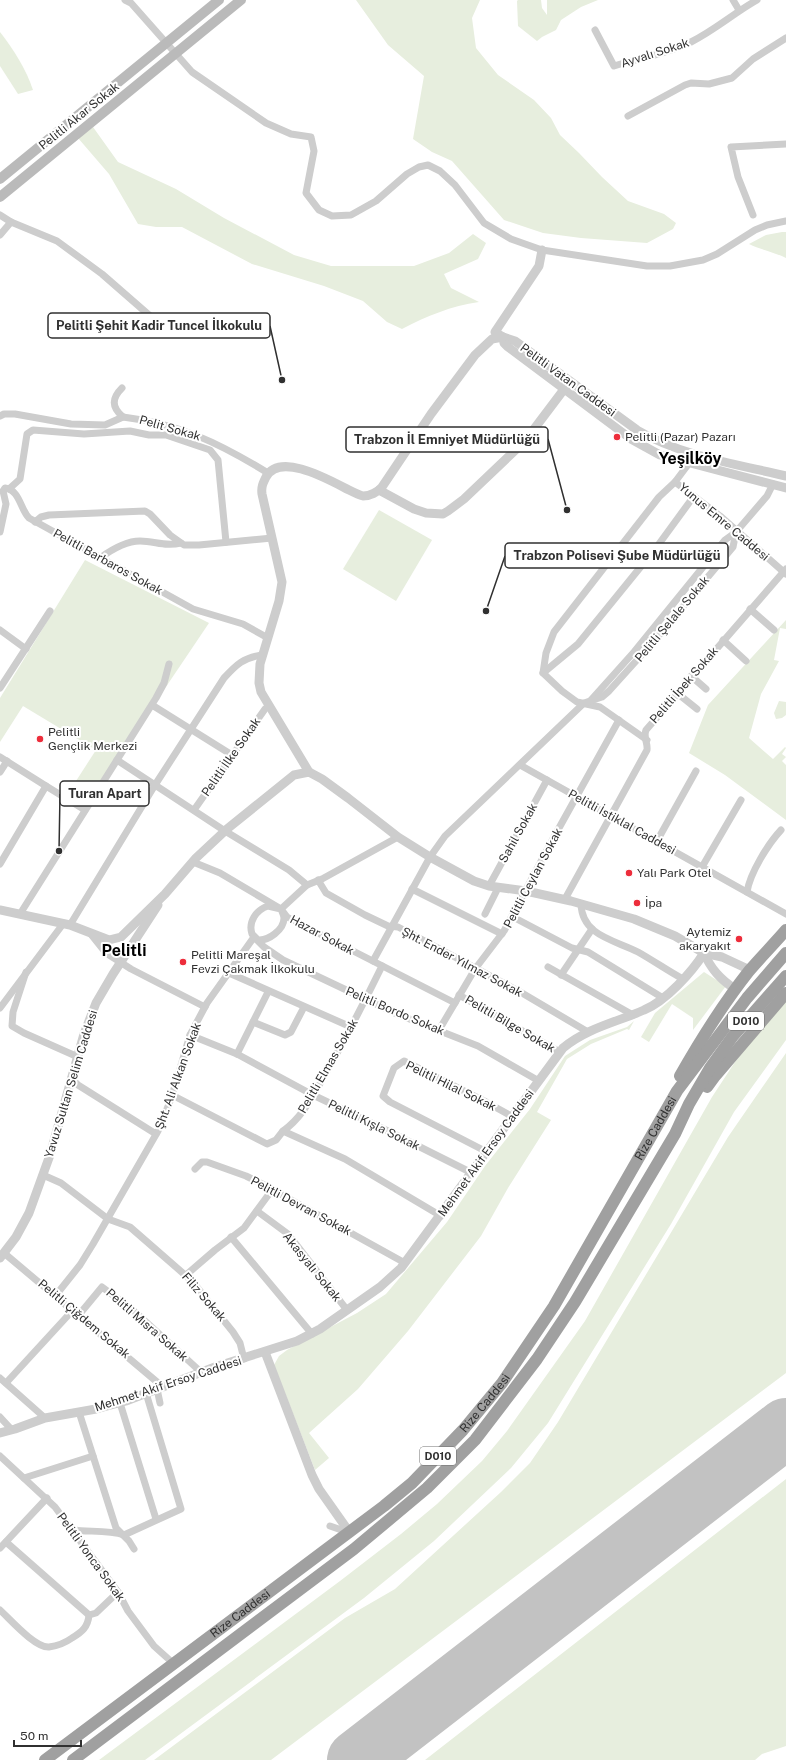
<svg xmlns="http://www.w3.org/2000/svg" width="786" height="1760" font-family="'Public Sans',sans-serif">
<rect width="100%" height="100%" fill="#fff"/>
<g fill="#e7eede">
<path d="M356 0H480L472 18 476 48 498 75 534 100 551 118 560 135 579 153 602 177 628 201 664 214 676 223 673 229 647 243 581 238 543 233 504 220 452 161 432 152 413 139 424 76 388 45Z"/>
<path d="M518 0H541L542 8 547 15V0H598L581 7 561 20 556 30 542 37 537 41 518 26 517 1Z"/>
<path d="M0 32C14 50 26 69 33 90L18 94 0 66Z"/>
<path d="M93 127 118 162 176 189 224 218 294 255 331 266H414L449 253 473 234 486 243 478 259 444 274 451 288 479 302C451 306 427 316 402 329L387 322 363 301 324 286 252 264 182 227H156L138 224 109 174 78 138Z"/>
<path d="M782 232H786V258C774 252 761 250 749 244L766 235Z"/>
<path d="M379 510 432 540 396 601 343 569Z"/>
<path d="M85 560 209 623 85 807 67 795 96 750 23 706 0 742V698Z"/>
<path d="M786 620V629L780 628 774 660 779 661 761 694 749 738 773 759 785 747 786 748 782 754 786 757 782 761 786 765V820L725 775 689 753 708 705Z"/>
<path d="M779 701 786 702V715L782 718 776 719 774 713Z"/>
<path d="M704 972 726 986 693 1030V1018L672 1004 649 1042 641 1037 655 1013Z"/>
<path d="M786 999V1040L734 1112 671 1224 548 1423 511 1468 434 1541 364 1598 145 1760H99L340 1581 401 1534 437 1504 482 1461 507 1431 585 1321 712 1097 735 1062 776 1008Z"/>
<path d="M634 1021 629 1030 627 1029 591 1044 567 1059 537 1112 551 1120 508 1188 481 1236 408 1331 358 1389 309 1433 329 1458 315 1470 274 1365 279 1356 287 1350 357 1313 386 1294 447 1222 485 1166 530 1109 565 1056 590 1040 627 1027Z"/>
<path d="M786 1053V1373L271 1760H154L345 1618 395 1589 501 1492 530 1463 558 1422 728 1137Z"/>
<path d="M786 1479V1746L762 1754 755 1760H425Z"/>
</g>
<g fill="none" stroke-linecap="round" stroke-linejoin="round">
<path stroke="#c2c2c2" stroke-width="60" d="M357 1760 786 1428"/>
<g stroke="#cdcdcd" stroke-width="7">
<path d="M125 0 131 3 192 72 266 123 291 134 311 137 314 151 306 193 319 210 332 216 351 215 376 201 407 174 419 167 428 165 440 171 455 185 484 223 511 239 542 250 647 266H670L703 260 717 254 755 230 767 225 786 221"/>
<path d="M733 0 739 10"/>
<path d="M595 30 614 66C639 58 667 54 691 42 715 30 734 13 757 0"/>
<path d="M628 116 685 85 691 83 709 84 732 78 753 59 786 38"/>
<path d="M0 215 11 222 57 241 102 274 157 322 167 325"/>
<path d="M753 215 738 177 731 147 786 144"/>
<path d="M0 235 11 222"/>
<path d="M122 388C112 398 111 407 123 417 180 424 219 443 268 473"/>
<path d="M0 416 4 414H15L71 424 105 425 123 417"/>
<path d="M690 462 675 482 720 516 786 574"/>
<path d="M9 489 20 479 27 434 33 430 84 434 130 431 149 435H166L210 450 218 460 226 542"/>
<path d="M35 522 41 517 49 515 145 511 150 514 170 535 184 545H199L272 538"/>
<path d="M0 532 6 504 3 491 5 488C20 490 20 509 29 518L193 609 243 624 268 638"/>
<path d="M100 558C111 550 125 541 140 541 155 541 165 547 181 543"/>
<path d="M750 609 774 630"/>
<path d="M0 630 26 649"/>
<path d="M723 640 746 661"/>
<path d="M543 673 546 653 554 632 659 497 675 482"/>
<path d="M691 676 706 689"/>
<path d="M0 688 50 611"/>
<path d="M677 693 697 709"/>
<path d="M591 700 634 652 725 540 736 532 767 496 773 484"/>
<path d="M152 705 232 755"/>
<path d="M647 740 600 707 577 702 562 691 543 673 578 644 656 548 694 496"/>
<path d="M0 757 46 786 0 864"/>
<path d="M117 760 225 831 289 870 307 885"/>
<path d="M520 765 786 914"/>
<path d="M0 772 7 761"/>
<path d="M46 786 85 810"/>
<path d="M194 810 265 709 269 706"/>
<path d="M657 841 696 771"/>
<path d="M193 862 220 873 281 909 287 917 314 931 455 1003"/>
<path d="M702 867 741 800"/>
<path d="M318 880 326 893 365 915 388 926 398 927 421 939 522 993 588 1032"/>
<path d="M489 886 547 780"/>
<path d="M412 889 502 934"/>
<path d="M747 892C750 873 768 844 781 830"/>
<path d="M565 899 647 750C648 743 643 737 646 730L786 569"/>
<path d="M581 904C582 936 615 940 638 952 654 961 668 971 683 979"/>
<path d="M268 906 281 909C282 912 284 915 284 918 284 930 268 941 258 940L252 934C248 922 256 910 268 906Z"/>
<path d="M281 909 307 885 322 879 398 837"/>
<path d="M20 914 156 698 164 683 169 664"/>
<path d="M485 914 498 888"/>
<path d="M513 917 572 948 588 952 663 998"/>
<path d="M70 925 155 785 224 678C237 664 243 658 262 655"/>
<path d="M90 933 106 953 131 969 205 1007"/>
<path d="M373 961 430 857 445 836 584 703 602 697 609 691 655 640 733 547 736 532"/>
<path d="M382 966C364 1003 345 1039 325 1075 313 1095 303 1117 283 1131L345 1159 441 1216"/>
<path d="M548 967 633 1015"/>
<path d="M26 972 13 1012 12 1026 24 1033 78 1057"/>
<path d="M229 973 351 1027"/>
<path d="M561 975 592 929"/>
<path d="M459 995 560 1052"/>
<path d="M0 1008 63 924"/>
<path d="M253 1022 285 1035 291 1032 304 1007"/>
<path d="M439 1030 475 969 504 931 554 837 619 720"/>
<path d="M190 1035 237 1054 313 1095 390 1132 472 1173"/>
<path d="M237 1054 268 992"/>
<path d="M71 1078 78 1085 156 1134"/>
<path d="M172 1095 267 1144 276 1140 283 1131"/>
<path d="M487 1152 390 1102 383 1096 394 1068 404 1061 486 1102 513 1117"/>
<path d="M195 1169 202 1162H207L246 1176 266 1186 405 1263"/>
<path d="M43 1175 61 1183 108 1219 130 1227 192 1281 233 1332 240 1343 244 1359"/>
<path d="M257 1211 288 1234 347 1310"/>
<path d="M231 1237 312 1334"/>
<path d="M4 1253 163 1387"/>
<path d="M186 1275 215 1250 244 1228 272 1190"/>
<path d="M56 1295 80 1265 93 1244 158 1131 171 1099 190 1035 207 1003 254 937 264 947 283 960 397 1014 478 1046 539 1081"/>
<path d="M78 1316 102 1287 133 1310 202 1373"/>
<path d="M0 1378 45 1418"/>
<path d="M6 1383 73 1310"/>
<path d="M157 1389 160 1403"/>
<path d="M120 1403 156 1519"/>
<path d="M79 1412 116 1528 129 1541 134 1549"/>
<path d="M0 1417 12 1430"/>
<path d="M0 1456 55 1507 118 1592 128 1611 154 1646 174 1664"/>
<path d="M24 1478 93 1456"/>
<path d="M330 1526 350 1533"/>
<path d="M73 1530C90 1532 108 1530 124 1535L181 1509 146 1393"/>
<path d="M6 1542 89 1615 96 1613 118 1592"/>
<path d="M0 1548 47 1498"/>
<path d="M0 1610C10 1619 35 1648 49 1647 57 1646 65 1643 72 1638 82 1632 88 1627 89 1615"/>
</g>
<g stroke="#cdcdcd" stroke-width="9">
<path d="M542 250 539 266 495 332 503 337 515 341 637 430C681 456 736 464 786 476"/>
<path d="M503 337 504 343 508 347 631 439 660 455 786 488"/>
<path d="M379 490 414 509 426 513 443 514 448 511 464 499 525 441 568 384"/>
<path d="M309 772 261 692 259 683 260 664 279 601 282 582 262 494C261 487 263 483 266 477 280 451 331 481 349 490 353 492 359 495 363 496 370 496 378 492 382 487L431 414 475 355 492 339 503 337"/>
<path d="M0 910 70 925 109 940 121 937 165 894 196 858 227 829 294 775 309 772 322 779 348 798 398 837 430 857 474 881 489 886 526 891 571 901 634 919 675 936 704 953 722 957 750 970"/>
<path d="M704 953C711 969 720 979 735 989"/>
<path d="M0 1258 16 1237 29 1213 50 1155 84 1034 96 1003 113 974 158 905"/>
<path d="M265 1352 312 1475 319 1489 350 1533"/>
<path d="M0 1433 15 1429 45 1418 96 1409 126 1401 215 1367 297 1341 320 1329 380 1287 401 1268 563 1048C587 1028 617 1022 644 1010 666 1001 692 972 704 953"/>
</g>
<g stroke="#bababa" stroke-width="10">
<path d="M0 179 219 0"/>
<path d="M0 197 241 0"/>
</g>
<g stroke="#a0a0a0" stroke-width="12">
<path d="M680 1076C701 1039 723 1004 749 971 761 957 774 944 786 930"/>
<path d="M707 1087 715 1076 786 993"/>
<path id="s1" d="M45 1760 384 1506 412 1483 463 1430 502 1383 554 1306 677 1091 747 998 786 953"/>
<path d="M73 1760 354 1549 427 1488 475 1440 537 1359 575 1302 675 1134 689 1104 710 1068 733 1036 786 976"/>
</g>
</g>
<g fill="#ed2d3b" stroke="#fff" stroke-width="1.5">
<circle cx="617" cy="437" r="4"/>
<circle cx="40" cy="739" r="4"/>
<circle cx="629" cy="873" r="4"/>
<circle cx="637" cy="903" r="4"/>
<circle cx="739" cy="939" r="4"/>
<circle cx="183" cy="962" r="4"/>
</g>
<g text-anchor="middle" stroke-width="4" stroke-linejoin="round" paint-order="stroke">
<g fill="#fff" stroke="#6e6e6e" stroke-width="1">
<rect x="728" y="1012" width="36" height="18" rx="3"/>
<rect x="420" y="1447" width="36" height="18" rx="3"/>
</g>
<g font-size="11" font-weight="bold" fill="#303030">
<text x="746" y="1025">D010</text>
<text x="438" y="1460">D010</text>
</g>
<g font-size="12" fill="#303030" stroke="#fff">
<text transform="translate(655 53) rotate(-18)" y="4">Ayvalı Sokak</text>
<text transform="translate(79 116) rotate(-39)" y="4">Pelitli Akar Sokak</text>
<text transform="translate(568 380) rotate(36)" y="4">Pelitli Vatan Caddesi</text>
<text transform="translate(170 428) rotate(16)" y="4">Pelit Sokak</text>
<text transform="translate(724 522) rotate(40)" y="4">Yunus Emre Caddesi</text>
<text transform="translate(108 562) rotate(29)" y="4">Pelitli Barbaros Sokak</text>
<text transform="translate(672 619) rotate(-50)" y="4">Pelitli Şelale Sokak</text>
<text transform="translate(684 685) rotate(-49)" y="4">Pelitli İpek Sokak</text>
<text transform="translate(231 757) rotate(-55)" y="4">Pelitli İlke Sokak</text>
<text transform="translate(622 822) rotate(29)" y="4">Pelitli İstiklal Caddesi</text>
<text transform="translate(518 833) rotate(-61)" y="4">Sahil Sokak</text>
<text transform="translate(533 878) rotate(-62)" y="4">Pelitli Ceylan Sokak</text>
<text transform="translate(322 935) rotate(28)" y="4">Hazar Sokak</text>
<text transform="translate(462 962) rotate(28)" y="4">Şht. Ender Yılmaz Sokak</text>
<text transform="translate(395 1011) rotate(23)" y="4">Pelitli Bordo Sokak</text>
<text transform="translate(510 1024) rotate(30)" y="4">Pelitli Bilge Sokak</text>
<text transform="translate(328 1066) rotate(-60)" y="4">Pelitli Elmas Sokak</text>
<text transform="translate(178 1076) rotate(-70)" y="4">Şht. Ali Alkan Sokak</text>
<text transform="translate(71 1084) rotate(-73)" y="4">Yavuz Sultan Selim Caddesi</text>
<text transform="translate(451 1086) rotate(26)" y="4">Pelitli Hilal Sokak</text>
<text transform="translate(374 1125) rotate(26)" y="4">Pelitli Kışla Sokak</text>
<text dy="4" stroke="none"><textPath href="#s1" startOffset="892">Rize Caddesi</textPath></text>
<text transform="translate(486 1153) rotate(-54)" y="4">Mehmet Akif Ersoy Caddesi</text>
<text transform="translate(301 1206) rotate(28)" y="4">Pelitli Devran Sokak</text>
<text transform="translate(312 1267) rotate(51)" y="4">Akasyalı Sokak</text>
<text transform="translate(204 1297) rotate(49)" y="4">Filiz Sokak</text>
<text transform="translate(84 1319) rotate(40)" y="4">Pelitli Çiğdem Sokak</text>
<text transform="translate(147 1325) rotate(41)" y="4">Pelitli Mısra Sokak</text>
<text transform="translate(168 1384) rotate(-18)" y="4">Mehmet Akif Ersoy Caddesi</text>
<text dy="4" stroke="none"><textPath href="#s1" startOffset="568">Rize Caddesi</textPath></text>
<text transform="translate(91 1557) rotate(54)" y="4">Pelitli Yonca Sokak</text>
<text dy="4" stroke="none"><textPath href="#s1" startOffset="244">Rize Caddesi</textPath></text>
</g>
<g font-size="12" fill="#303030" stroke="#fff" text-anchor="start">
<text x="625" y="441">Pelitli (Pazar) Pazarı</text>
<text x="48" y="736">Pelitli<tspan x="48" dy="14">Gençlik Merkezi</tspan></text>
<text x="637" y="877">Yalı Park Otel</text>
<text x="645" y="907">İpa</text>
<text x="731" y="936" text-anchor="end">Aytemiz<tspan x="731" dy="14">akaryakıt</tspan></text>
<text x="191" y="959">Pelitli Mareşal<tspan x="191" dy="14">Fevzi Çakmak İlkokulu</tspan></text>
</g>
<g font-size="16" font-weight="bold" fill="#000" stroke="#fff">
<text x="690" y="464">Yeşilköy</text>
<text x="124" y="956">Pelitli</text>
</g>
</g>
<path fill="none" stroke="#303030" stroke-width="1.5" d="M282 380L270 326M567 510L548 439M486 611L505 556M59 851L60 794"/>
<g fill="#303030" stroke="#fff" stroke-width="1.5">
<circle cx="282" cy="380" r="4"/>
<circle cx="567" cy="510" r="4"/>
<circle cx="486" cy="611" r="4"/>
<circle cx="59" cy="851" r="4"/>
</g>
<g fill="#fff" stroke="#303030" stroke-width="1.5">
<rect x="48" y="313" width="222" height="25" rx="4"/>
<rect x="346" y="427" width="202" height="25" rx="4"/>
<rect x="505" y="543" width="223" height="25" rx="4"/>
<rect x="60" y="781" width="89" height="25" rx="4"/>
</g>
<g font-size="13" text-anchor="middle" font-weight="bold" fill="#303030">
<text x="159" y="330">Pelitli Şehit Kadir Tuncel İlkokulu</text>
<text x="447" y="444">Trabzon İl Emniyet Müdürlüğü</text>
<text x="617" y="560">Trabzon Polisevi Şube Müdürlüğü</text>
<text x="105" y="798">Turan Apart</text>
</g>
<path d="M14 1740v6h67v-6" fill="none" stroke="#303030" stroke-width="2"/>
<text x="20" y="1740" font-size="12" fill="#303030" stroke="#ffffff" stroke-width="3" paint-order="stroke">50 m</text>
</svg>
